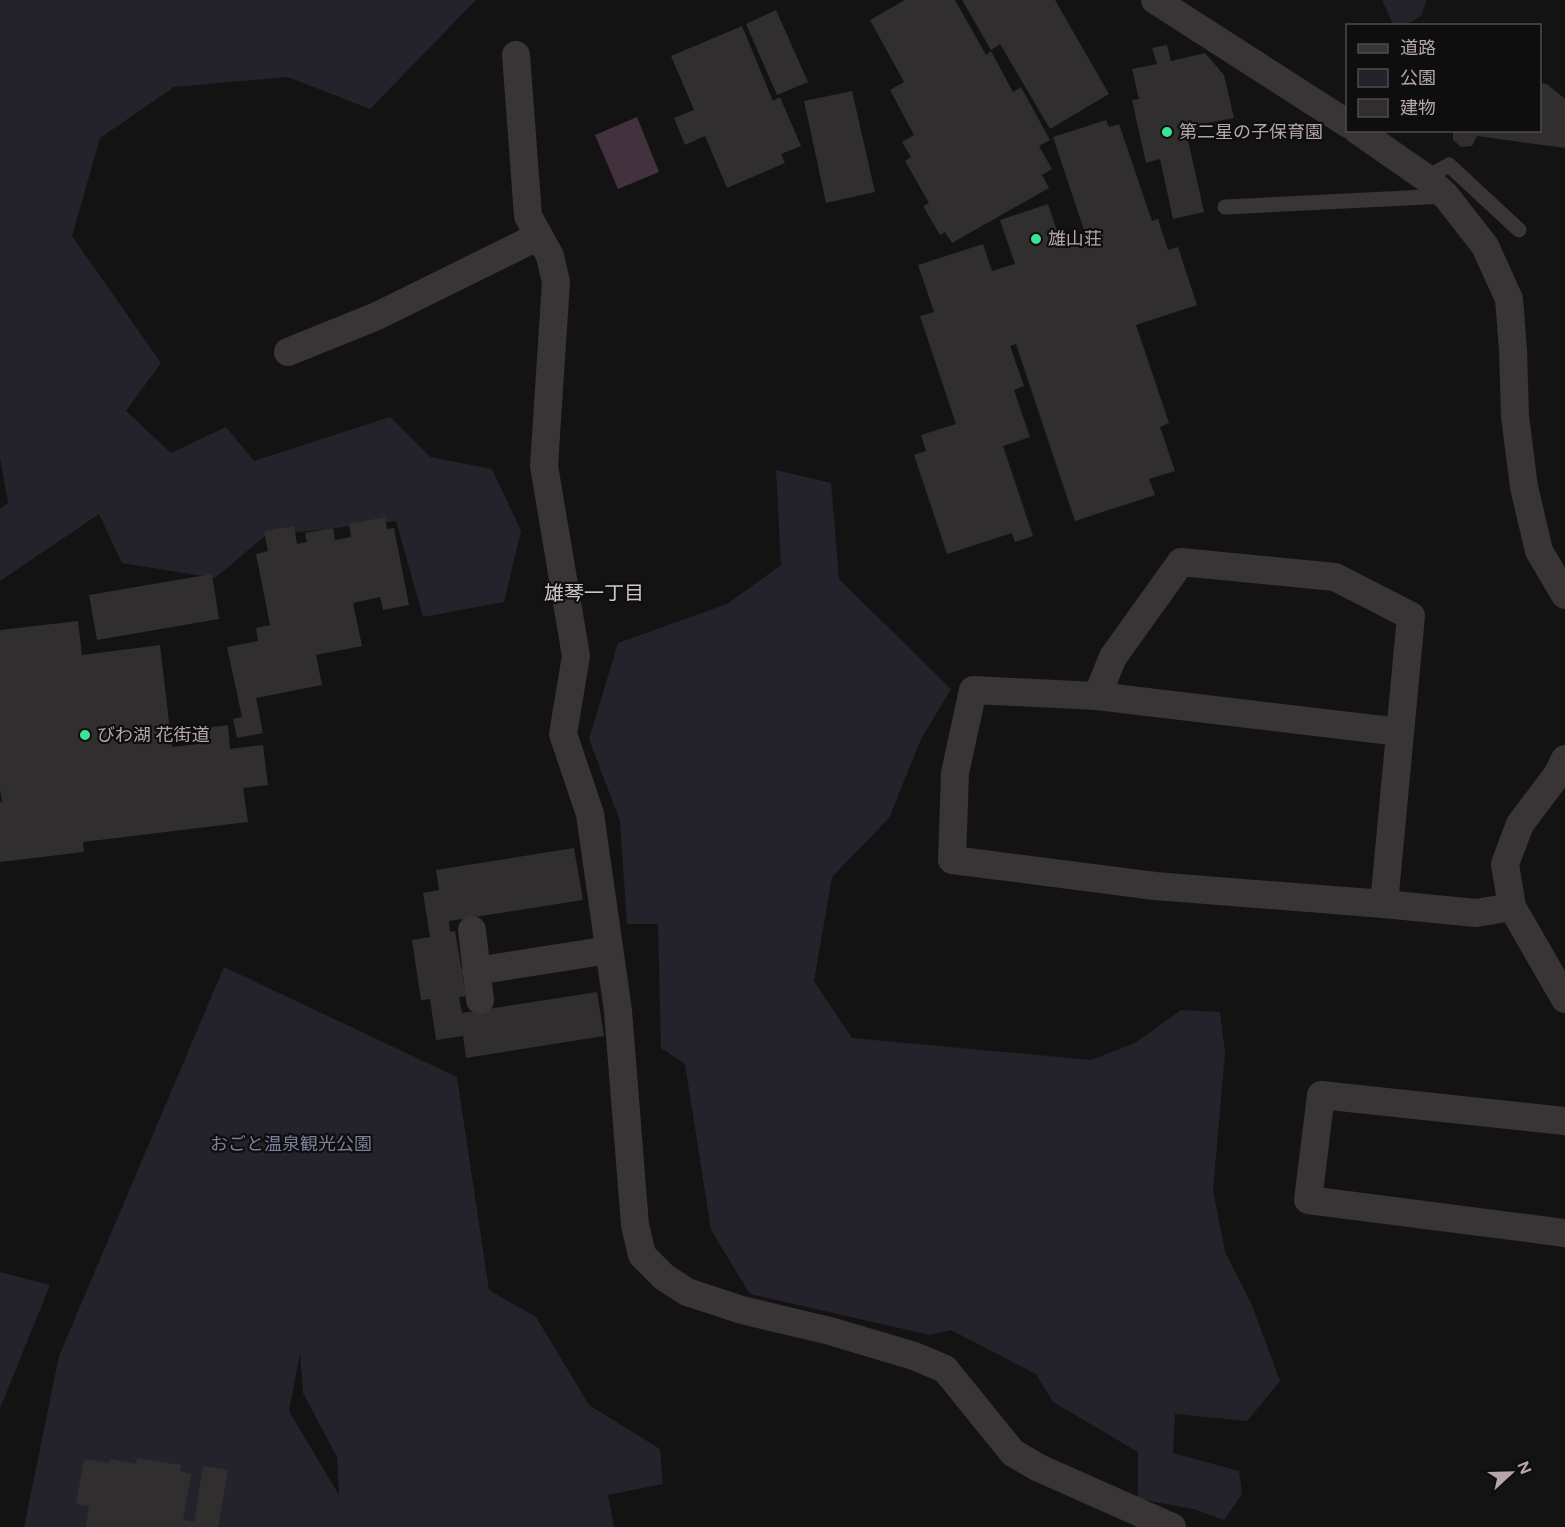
<svg xmlns="http://www.w3.org/2000/svg" width="1565" height="1527" font-family="Figtree,'Noto Sans JP',sans-serif">
<rect width="100%" height="100%" fill="#141313"/>
<g fill="#24232c" fill-rule="evenodd">
<path d="M0 0H476L370 109 288 77 174 87 100 138 72 236 161 363 126 411 171 453 226 427 254 461 390 417 430 457 492 469 521 531 504 602 423 617 396 521 265 536 215 578 122 563 99 514 0 581V509L8 503 0 457Z"/>
<path d="M1382 0H1427L1421 16 1405 25 1394 26Z"/>
<path d="M776 470 831 483 839 579 951 689 921 739 889 818 832 877 814 981 852 1038 1091 1060 1135 1043 1181 1010 1220 1012 1225 1053 1213 1190 1225 1252 1251 1303 1280 1381 1247 1421 1175 1414 1173 1453 1239 1471 1242 1494 1224 1520 1194 1509 1138 1499V1452L1053 1402 1036 1374 951 1330 930 1335 750 1294 711 1230 685 1064 661 1048 658 924H627L620 821 589 739 618 643 727 604 781 565Z"/>
<path d="M224 967 457 1077 489 1290 536 1317 589 1405 660 1449 663 1484 608 1495 614 1527H24L59 1356ZM300 1353 303 1393 337 1457 339 1495 289 1411Z"/>
<path d="M0 1272 50 1285 0 1408Z"/>
</g>
<path fill="#43323e" d="M637 117 659 172 618 189 595 135Z"/>
<g fill="#302e2e">
<path d="M905 0H955L986 55 991 51 1013 92 1021 87 1050 140 1039 146 1052 169 1042 175 1049 188 952 243 945 232 940 235 923 206 929 203 905 161 911 157 902 142 914 135 890 90 904 82 870 20Z"/>
<path d="M962 0H1055L1109 94 1050 129 1000 44 991 50Z"/>
<path d="M776 10 808 82 777 95 746 24Z"/>
<path d="M742 26 773 101 780 97 801 146 781 154 785 163 727 188 705 136 685 145 674 118 694 110 671 56Z"/>
<path d="M1167 45 1171 61 1205 53 1224 75 1234 118 1202 124 1188 140 1204 212 1173 219 1160 159 1146 163 1132 100 1139 99 1132 69 1157 64 1152 48Z"/>
<path d="M1540 83 1547 84 1565 99V148L1477 136 1472 146 1461 147 1453 140V130H1540Z"/>
<path d="M852 91 875 192 826 203 804 101Z"/>
<path d="M1106 120 1109 127 1119 124 1152 221 1158 219 1168 250 1178 247 1197 305 1136 325 1169 423 1160 427 1175 471 1149 479 1155 495 1075 521 1016 344 1010 346 1024 386 1014 390 1030 437 1003 446 1033 536 1015 542 1012 533 947 554 914 455 926 451 921 435 956 424 920 316 934 312 918 265 983 244 992 271 1015 264 1000 220 1048 204 1063 248 1087 239 1053 137Z"/>
<path d="M385 517 387 529 394 528 409 605 383 610 380 597 353 603 362 646 316 655 322 685 256 698 263 733 237 738 233 719 242 717 227 647 258 641 256 628 270 625 256 554 268 551 264 531 294 526 297 544 307 542 305 533 333 528 335 540 351 537 349 524Z"/>
<path d="M212 574 219 619 97 640 89 595Z"/>
<path d="M78 621 82 655 160 645 172 747 207 743 205 728 228 725 230 749 263 745 268 785 243 788 248 822 83 842 84 852 0 862V802H2L0 789V630Z"/>
<path d="M574 848 583 900 449 921 450 932 455 931 466 996 459 997 462 1013 597 992 604 1036 466 1058 463 1036 436 1040 430 999 421 1000 412 940 430 937 423 893 439 890 436 870Z"/>
<path d="M137 1458 181 1465 180 1471 191 1474 183 1520 194 1522 203 1466 228 1470 218 1527H86L89 1506 76 1504 84 1459 109 1463 110 1459 136 1464Z"/>
</g>
<g fill="none" stroke-linecap="round" stroke-linejoin="round">
<g stroke="#393435" stroke-width="15">
<path d="M1426 178 1449 165 1519 230"/>
<path d="M1225 207 1446 196"/>
</g>
<g stroke="#393435" stroke-width="28">
<path d="M1155 0 1348 124"/>
<path d="M516 55 528 216 550 256 556 282 544 466 576 656 563 734 590 814 618 1011 635 1225 642 1255 664 1277 687 1292 742 1310 830 1331 914 1356 945 1369 1013 1453 1039 1468 1172 1527"/>
<path d="M1357 130 1426 178 1446 196 1485 246 1509 299 1513 350 1515 416 1524 487 1539 551 1565 595"/>
<path d="M288 352 377 316 539 236"/>
<path d="M1181 562 1335 577 1411 616 1384 904 1155 886 952 860 955 773 973 690 1097 696 1113 657Z"/>
<path d="M1097 696 1400 732"/>
<path d="M1565 759 1557 775 1520 824 1505 864 1512 907 1565 999"/>
<path d="M1384 904 1476 913 1512 907"/>
<path d="M472 930 480 1000"/>
<path d="M476 971 609 950"/>
<path d="M1565 1121 1321 1095 1308 1200 1565 1233"/>
</g>
</g>
<g fill="#3de299" stroke="#0f0e0e" stroke-width="2">
<circle cx="1167" cy="132" r="6"/>
<circle cx="1036" cy="239" r="6"/>
<circle cx="85" cy="735" r="6"/>
</g>
<g text-anchor="middle" stroke-width="4.5" stroke-linejoin="round" paint-order="stroke">
<g font-size="18" fill="#b4a6ab" stroke="#0f0e0e" text-anchor="start">
<text x="1179" y="138">第二星の子保育園</text>
<text x="1048" y="245">雄山荘</text>
<text x="97" y="741">びわ湖 花街道</text>
</g>
<g font-size="18" fill="#7e7f9d" stroke="#0f0e0e">
<text x="291" y="1150">おごと温泉観光公園</text>
</g>
<g font-size="20" fill="#d0c6ca" stroke="#0f0e0e">
<text x="594" y="600">雄琴一丁目</text>
</g>
</g>
<rect x="1346" y="24" width="195" height="108" fill="#0f0e0e" stroke="#514b4d" stroke-width="1.5"/>
<rect x="1358" y="44" width="30" height="9" fill="#393435" stroke="#514b4d" stroke-width="1.5"/>
<text x="1400" y="54" font-size="18" fill="#b4a6ab">道路</text>
<rect x="1358" y="69" width="30" height="18" fill="#24232c" stroke="#514b4d" stroke-width="1.5"/>
<text x="1400" y="84" font-size="18" fill="#b4a6ab">公園</text>
<rect x="1358" y="99" width="30" height="18" fill="#302e2e" stroke="#514b4d" stroke-width="1.5"/>
<text x="1400" y="114" font-size="18" fill="#b4a6ab">建物</text>
<g transform="translate(1511 1473) rotate(68)" stroke="#0f0e0e" stroke-width="4.5" paint-order="stroke">
<path d="M0-4.5L10 22L0 15L-10 22Z" fill="#b4a6ab"/>
<text y="-9" font-size="16" font-weight="bold" text-anchor="middle" fill="#b4a6ab">N</text>
</g>
</svg>
